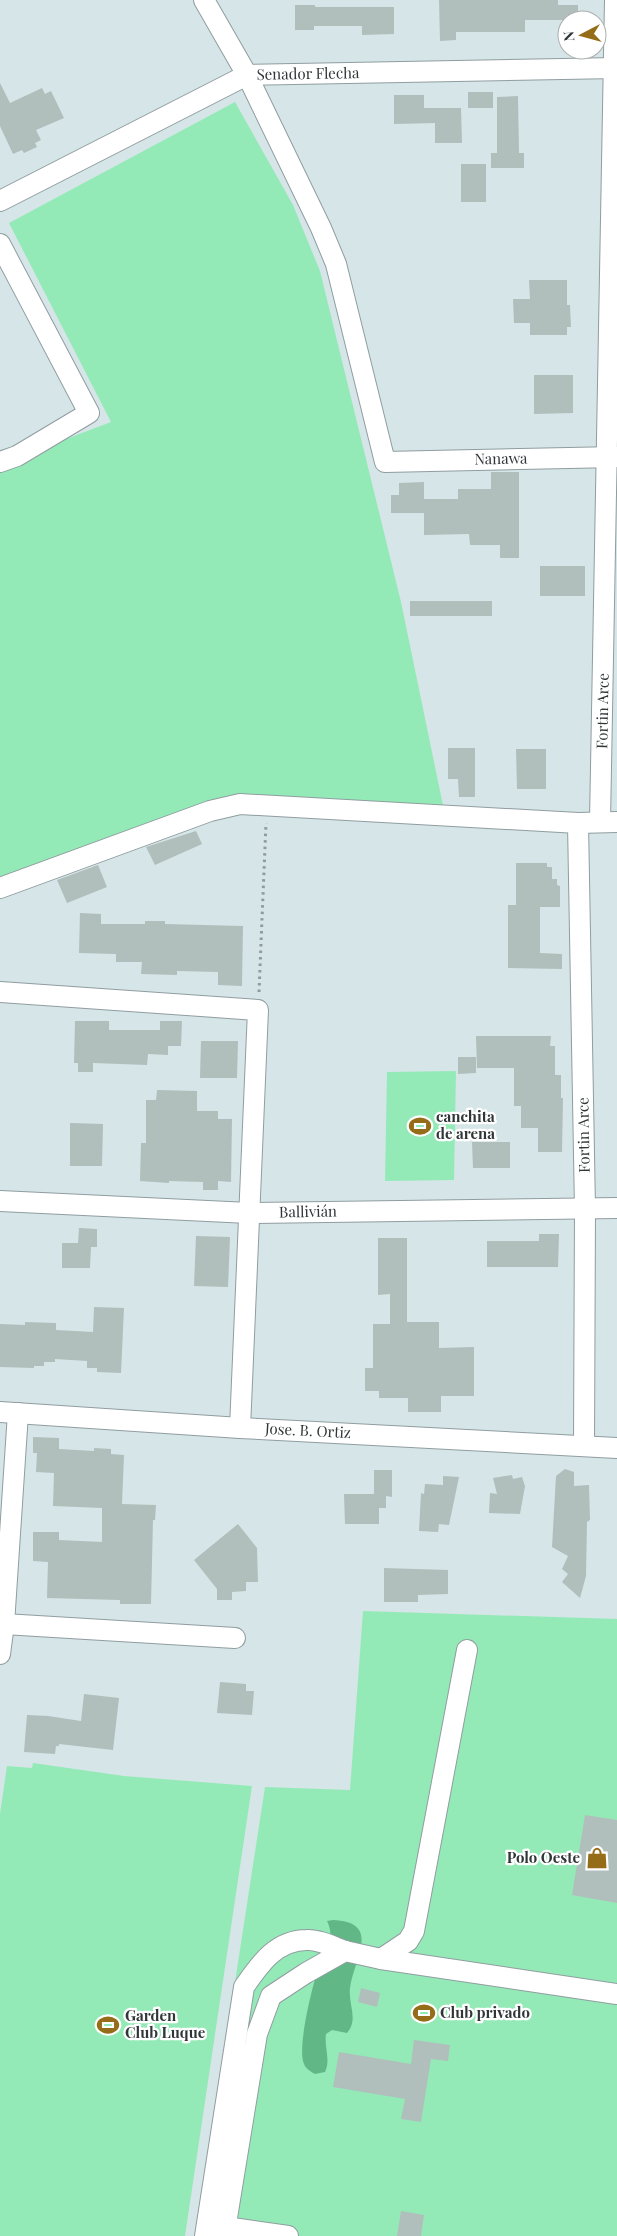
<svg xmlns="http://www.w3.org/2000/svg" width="617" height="2236" font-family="'Playfair Display',serif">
<rect width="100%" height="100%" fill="#d6e5e7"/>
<g fill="#94eab7">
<path d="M235 102 293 205 320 271 401 602 445 815 264 796 0 878V464L111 422 9 223Z"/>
<path d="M456 1071 454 1180 385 1181 387 1072Z"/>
<path d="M363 1611 617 1619V2236H196L265 1787 350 1790Z"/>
<path d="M33 1763 124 1776 252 1786 185 2236H0V1814L7 1766 32 1768Z"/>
</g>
<path fill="#62b787" d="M333 1920C383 1922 353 1961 350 1988 348 2005 359 2019 347 2033L332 2030 326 2034C324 2048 331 2059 325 2072L315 2074C310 2071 306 2069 304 2064 297 2050 311 1992 316 1976 322 1957 337 1940 327 1921Z"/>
<g fill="#b0bebc">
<path d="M439 0H558V5H578V20H525V32H456V40L440 41Z"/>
<path d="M295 5H315V7H394V34L362 35V26H314V30H295Z"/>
<path d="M0 83 10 103 42 88 45 94 51 91 64 118 36 130 41 140 35 143 37 147 24 153 22 150 13 154 0 126Z"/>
<rect x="468" y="92" width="25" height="16"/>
<path d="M394 95H424V108H461L462 143H435V123L394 124Z"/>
<path d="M518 96 519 153H524V168H491V153H497V97Z"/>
<rect x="461" y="164" width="25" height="38"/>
<path d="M529 280H567V305H570L571 327H567V335H530V323H514L513 299H530Z"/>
<path d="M534 375H573V413L534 414Z"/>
<path d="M491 472H519V558H500V545H470L469 534 424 535V513H391V495H399V483L424 482V499H458V489H491Z"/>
<rect x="540" y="566" width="45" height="30"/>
<rect x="410" y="601" width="82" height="15"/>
<path d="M448 748H475V797H459L458 779H448Z"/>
<path d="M516 749H546V789H517Z"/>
<path d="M196 831 202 844 155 865 146 847Z"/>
<path d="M516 863H547V867H552V879H557V885L560 886V907H540V953L562 954V969L508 968V905H516Z"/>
<path d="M98 865 107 887 67 903 57 880Z"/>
<path d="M80 913 101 914V924H145V921H165V924L243 926 242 986 218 985V972L177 971V975L141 974 142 962H116V954L79 953Z"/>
<path d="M75 1021H109V1030H160V1021H182L181 1046H168V1055L148 1054 147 1065 93 1063V1072H78V1063H74Z"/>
<path d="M476 1036H551L550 1046H555V1075H561V1098H563L562 1152H538V1128H521V1106H514V1068H477Z"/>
<path d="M201 1041H238L237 1078H200Z"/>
<path d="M458 1057H476V1073L458 1074Z"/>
<path d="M157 1090 197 1091V1111H218V1119H232L231 1182 218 1181V1190H203V1182L169 1181V1183L140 1181 141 1143H146V1100H156Z"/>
<path d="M70 1123 103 1124 102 1166H70Z"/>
<path d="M472 1142H510V1168H473Z"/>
<path d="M79 1228 97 1229V1247H91L90 1268H62V1243H78Z"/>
<path d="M539 1234H559L558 1267H487V1241H539Z"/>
<path d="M196 1236 230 1237 228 1287 194 1286Z"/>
<path d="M378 1238H407V1322H439V1348L474 1347V1396H441V1412H408V1398H379V1391H365V1368H373V1324H390V1294L378 1295Z"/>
<path d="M94 1307 124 1308 121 1373 97 1372V1368H87V1361L55 1359V1362H44V1366H34V1368L0 1367V1324L25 1325V1322L56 1323V1330L93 1332Z"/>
<path d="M33 1437 59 1438V1449L94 1451V1448L111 1449V1454L124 1455 122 1504 156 1505 155 1520H153L151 1604H120V1600L47 1598 48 1562 33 1561V1532H59V1540L102 1542V1508L53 1506 54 1473 36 1472 37 1453H33Z"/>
<path d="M565 1469 574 1472V1486L589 1485 590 1520 587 1522 586 1576 580 1598 562 1582 568 1574 562 1569 568 1556 552 1547 556 1476Z"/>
<path d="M374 1470H392V1497L386 1496V1508H379V1524H345L344 1494H374Z"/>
<path d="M512 1475 513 1479 522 1477 525 1486 520 1514 489 1513 490 1493 497 1494 493 1478Z"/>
<path d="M443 1476 459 1477 449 1525 439 1524 438 1532 419 1531 421 1493 424 1494 425 1484 443 1485Z"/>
<path d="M238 1524 257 1548 258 1582H246V1591L232 1592V1600H217V1589L194 1560Z"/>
<path d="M384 1568 448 1570V1594L418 1595V1602H384Z"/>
<path d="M220 1682 246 1684V1691H254L252 1715 217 1713Z"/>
<path d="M84 1694 119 1698 113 1750 59 1744V1746H56L55 1754 24 1752 27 1715 48 1716 81 1721Z"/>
<path d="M585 1815 617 1820V1903L572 1895Z"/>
<path d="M361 1988 380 1993 377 2007 358 2002Z"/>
<path d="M414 2040 450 2045 448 2061 431 2059 421 2122 401 2119 405 2099 333 2087 339 2052 411 2064Z"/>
<path d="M401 2211 424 2215 421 2236H397Z"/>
</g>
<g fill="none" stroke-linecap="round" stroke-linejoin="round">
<g stroke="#909da0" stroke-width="22">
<g id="minor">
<path d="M204 0 247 75 321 228 336 264 385 462 617 457"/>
<path d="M0 201 247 75 617 68"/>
<path d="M0 244 89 413 17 456 0 462"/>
<path d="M600 822 615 0"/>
<path d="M578 823 585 1209 584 1446"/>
<path d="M0 888 210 811 240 804 578 823 617 822"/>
<path d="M0 992 258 1010 240 1428"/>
<path d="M0 1201 249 1213 617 1208"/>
<path d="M0 1412 240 1428 617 1448"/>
<path d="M4 1624 235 1638"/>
<path d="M0 1654 4 1624 18 1413"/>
<path d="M345 1951 381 1959 617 1994"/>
<path d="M381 1959 408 1941 414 1931 467 1650"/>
<path d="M225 2227 288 2236"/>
<path d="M205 2236 244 1987C260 1964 276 1940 307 1940 318 1939 334 1947 345 1951L306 1973 271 1996 257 2034 224 2236"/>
</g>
</g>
<path stroke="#8f9b9c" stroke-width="3" stroke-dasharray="2.5 4" stroke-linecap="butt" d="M259 992 266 823"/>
<use href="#minor" stroke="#fff" stroke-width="20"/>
</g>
<defs>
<g id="stadium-bare" transform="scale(1.725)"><path d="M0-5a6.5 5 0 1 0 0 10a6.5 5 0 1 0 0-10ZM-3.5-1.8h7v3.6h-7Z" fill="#956c17" stroke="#fff" stroke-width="2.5" paint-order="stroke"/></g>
<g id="shop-bare" transform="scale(1.725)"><path d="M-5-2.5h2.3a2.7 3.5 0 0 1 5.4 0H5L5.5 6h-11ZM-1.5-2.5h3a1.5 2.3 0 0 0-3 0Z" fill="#956c17" stroke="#fff" stroke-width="2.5" paint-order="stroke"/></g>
</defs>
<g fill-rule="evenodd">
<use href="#stadium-bare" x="420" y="1126"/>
<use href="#shop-bare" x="597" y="1858"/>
<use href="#stadium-bare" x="424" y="2013"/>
<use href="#stadium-bare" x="108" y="2025"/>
</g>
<g text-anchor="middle" stroke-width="4.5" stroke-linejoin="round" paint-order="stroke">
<g font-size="15" fill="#303637" stroke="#fff">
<text transform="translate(308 74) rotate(-1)" y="5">Senador Flecha</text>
<text transform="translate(501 459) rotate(-1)" y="5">Nanawa</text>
<text transform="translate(603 711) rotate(-89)" y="5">Fortin Arce</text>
<text transform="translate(584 1135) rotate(-91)" y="5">Fortin Arce</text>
<text transform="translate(308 1212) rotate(-1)" y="5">Ballivián</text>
<text transform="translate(308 1431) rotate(3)" y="5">Jose. B. Ortiz</text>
</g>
<g font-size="15" font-weight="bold" fill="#303637" stroke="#fff" text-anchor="start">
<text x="436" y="1122">canchita<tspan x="436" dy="17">de arena</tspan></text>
<text x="580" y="1863" text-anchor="end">Polo Oeste</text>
<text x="440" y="2018">Club privado</text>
<text x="125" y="2021">Garden<tspan x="125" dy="17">Club Luque</tspan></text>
</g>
</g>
<g transform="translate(582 35) rotate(264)"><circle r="24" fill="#ffffff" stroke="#acafaf"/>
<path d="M0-4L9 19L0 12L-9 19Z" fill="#956c17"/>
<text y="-8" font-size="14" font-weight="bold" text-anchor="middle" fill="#303637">N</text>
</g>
</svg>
